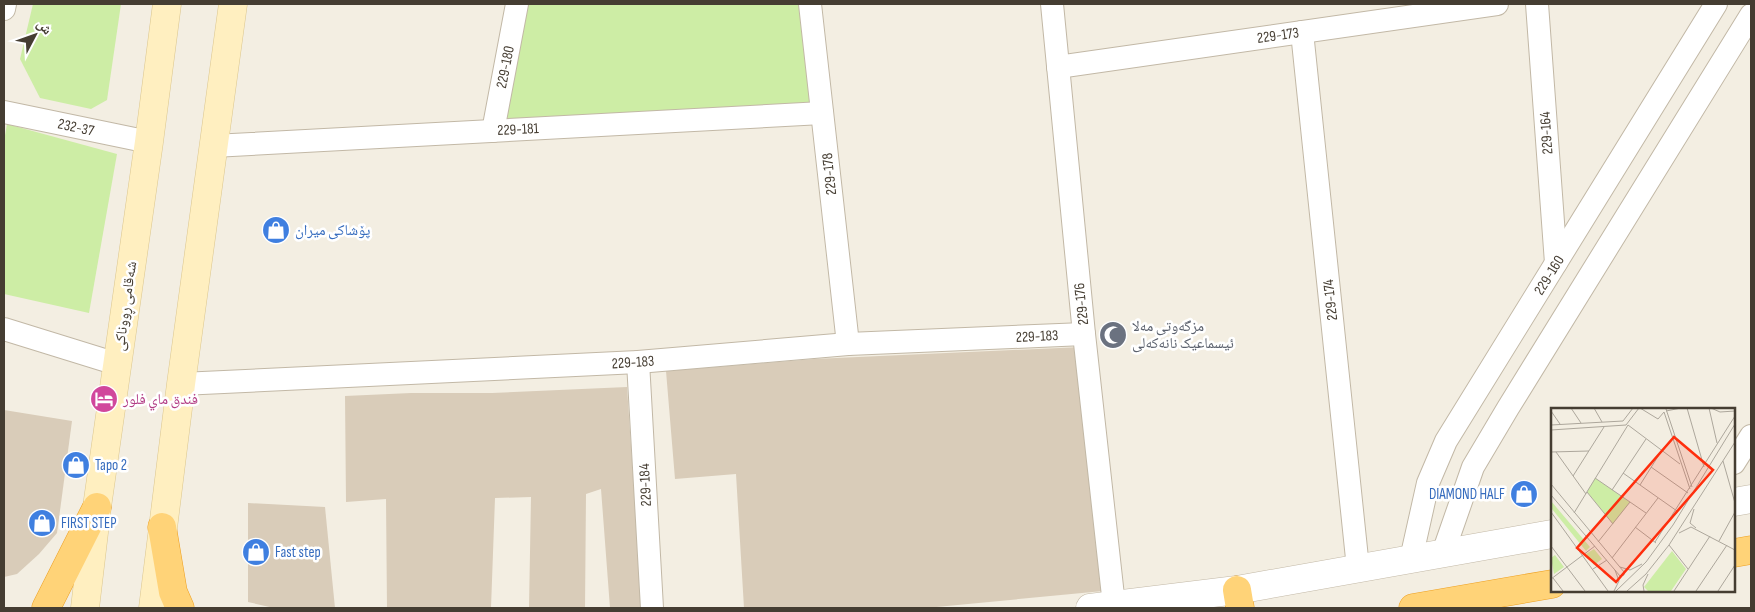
<svg xmlns="http://www.w3.org/2000/svg" width="1755" height="612" font-family="'Sofia Sans Condensed','Noto Naskh Arabic',sans-serif">
<rect width="100%" height="100%" fill="#f3eee2"/>
<g fill="#cdeda5">
<path d="M33 4H121L107 100 91 109 40 98 20 59Z"/>
<path d="M517 4H810L822 113 493 131Z"/>
<path d="M7 124 117 154 89 313 4 294V141Z"/>
</g>
<g fill="#d9ccb9">
<path d="M1081 347 1103 591 926 608H744L736 474 675 479 666 371 814 359Z"/>
<path d="M627 387 642 608H610L601 489 586 494 585 608H529L531 497 495 498 491 608H387L386 499 346 502 345 396 411 393H492Z"/>
<path d="M4 410 72 421 57 533 39 554 17 574 4 577Z"/>
<path d="M248 503 325 507 335 608H274L248 602Z"/>
</g>
<g fill="none" stroke-linecap="round" stroke-linejoin="round">
<g stroke="#c2b8a6" stroke-width="24">
<g id="minor">
<path d="M810 4 848 344"/>
<path d="M1052 4 1084 334 1114 605"/>
<path d="M1537 4 1556 263"/>
<path d="M4 9 5 4"/>
<path d="M1302 32 1358 568"/>
<path d="M1058 67 1497 4"/>
<path d="M4 112 149 142"/>
<path d="M493 131 517 4"/>
<path d="M213 146 822 113"/>
<path d="M4 329 117 364"/>
<path d="M638 362 652 608"/>
<path d="M181 384 638 362 848 344 1084 334"/>
<path d="M1734 463 1751 436"/>
<path d="M1443 553 1473 467 1508 408 1751 15"/>
<path d="M1411 559 1428 483 1446 441 1716 4"/>
</g>
</g>
<g stroke="#c2b8a6" stroke-width="29">
<g id="tertiary">
<path d="M1734 502 1751 499"/>
<path d="M1090 608 1237 590 1552 534"/>
</g>
</g>
<g stroke="#dbc68e" stroke-width="29">
<g id="secondary">
<path d="M85 608 97 507 149 142 167 4"/>
<path d="M153 608 181 384 233 4"/>
</g>
</g>
<g stroke="#eea021" stroke-width="29">
<g id="trunk">
<path d="M162 527 173 592 180 608"/>
<path d="M1734 553 1751 550"/>
<path d="M1237 590 1240 608"/>
<path d="M46 608 97 507"/>
<path d="M1413 608 1552 584"/>
</g>
</g>
<use href="#minor" stroke="#fff" stroke-width="22"/>
<use href="#tertiary" stroke="#fff" stroke-width="28"/>
<use href="#secondary" stroke="#ffefc0" stroke-width="28"/>
<use href="#trunk" stroke="#ffd378" stroke-width="28"/>
</g>
<defs>
<g id="shop-disc" transform="scale(1.4375)"><circle r="9.5" fill="#3f7fe0" stroke="#fff"/><path d="M-5-2.5h2.3a2.7 3.5 0 0 1 5.4 0H5L5.5 6h-11ZM-1.5-2.5h3a1.5 2.3 0 0 0-3 0Z" fill="#fff"/></g>
<g id="mosque-disc" transform="scale(1.4375)"><circle r="9.5" fill="#6b7280" stroke="#fff"/><path d="M3.5-4.9A6 6 0 1 0 3.5 4.9A5 5 0 1 1 3.5-4.9Z" fill="#fff"/></g>
<g id="hotel-disc" transform="scale(1.4375)"><circle r="9.5" fill="#d1479c" stroke="#fff"/><path d="M-6-4.5h1.5V1H6V5H4.5V3h-9V5H-6ZM-4 0a1.8 1.8 0 1 1 3.6 0ZM.5 0V-2.5h3Q6-2.5 6 0Z" fill="#fff"/></g>
</defs>
<g fill-rule="evenodd">
<use href="#shop-disc" x="276" y="230"/>
<use href="#mosque-disc" x="1113" y="335"/>
<use href="#hotel-disc" x="104" y="399"/>
<use href="#shop-disc" x="76" y="465"/>
<use href="#shop-disc" x="1524" y="494"/>
<use href="#shop-disc" x="42" y="523"/>
<use href="#shop-disc" x="256" y="552"/>
</g>
<g text-anchor="middle" stroke-width="5" stroke-linejoin="round" paint-order="stroke">
<g font-size="15" fill="#453d32" stroke="#fff">
<text transform="translate(1278 35) rotate(-8)" y="5">229-173</text>
<text transform="translate(505 67) rotate(-79)" y="5">229-180</text>
<text transform="translate(76 127) rotate(12)" y="5">232-37</text>
<text transform="translate(518 129) rotate(-3)" y="5">229-181</text>
<text transform="translate(1546 133) rotate(-94)" y="5">229-164</text>
<text transform="translate(829 174) rotate(-96)" y="5">229-178</text>
<text transform="translate(1549 275) rotate(-58)" y="5">229-160</text>
<text transform="translate(1330 300) rotate(-96)" y="5">229-174</text>
<text transform="translate(1081 304) rotate(-96)" y="5">229-176</text>
<text transform="translate(125 306) rotate(-82)" y="5">شەقامی ڕووناکی</text>
<text transform="translate(1037 336) rotate(-3)" y="5">229-183</text>
<text transform="translate(633 362) rotate(-4)" y="5">229-183</text>
<text transform="translate(645 485) rotate(-93)" y="5">229-184</text>
</g>
<g font-size="15" fill="#366cbe" stroke="#fff" text-anchor="start">
<text x="295" y="235">پۆشاکی ميران</text>
<text x="95" y="470">Tapo 2</text>
<text x="1505" y="499" text-anchor="end">DIAMOND HALF</text>
<text x="61" y="528">FIRST STEP</text>
<text x="275" y="557">Fast step</text>
</g>
<g font-size="15" fill="#5b616d" stroke="#fff" text-anchor="start">
<text x="1132" y="331">مزگەوتی مەلا<tspan x="1132" dy="17">ئیسماعیک نانەکەلی</tspan></text>
</g>
<g font-size="15" fill="#b23c85" stroke="#fff" text-anchor="start">
<text x="123" y="404">فندق ماي فلور</text>
</g>
</g>
<g transform="translate(1551 408)">
<rect width="184" height="184" fill="#f3eee2"/>
<path d="M44 70 79 94 62 116 36 84ZM0 93 39 139 35 143 1 101ZM43 141 51 151 43 157 35 146ZM121 143 135 161 120 183H97L93 179ZM4 147 13 159 3 166 0 150Z" fill="#cdeda5"/>
<path fill="none" stroke="#ada79c" stroke-width="1" d="M20 0 30 15M43 0 51 14M89 0 107 11 113 4M136 0 153 59M158 0 166 35M160 0 169 4 184 3M115 1 141 79M0 3 9 16M115 3 130 0M113 4 139 81M0 17 72 13 82 0M0 22 75 17 88 0M0 44 38 43M5 44 35 86M172 53 184 95M100 59 137 85M72 65 126 103M22 68 53 19M44 70 95 105M0 76 73 164V167L69 168 0 87M89 77 111 42M61 82 95 31M36 84 62 116M143 101 139 115 145 120M0 104 57 183M23 105 77 17 129 56M84 119 105 135M128 125 140 119 184 142M168 133 184 104M47 134 79 94M104 134 184 8M118 137 137 161M0 138 34 183M61 150 107 90M69 159 79 162 91 156M42 161 56 152M2 170 12 183M0 171 44 138M63 183 68 173 64 162M65 183 95 154 122 117 184 16M76 183 95 166 118 137 184 34M93 183 92 177 97 166M123 183 159 128M145 183 176 137M167 183 184 157"/>
<path fill="#ff2e0d" fill-opacity="0.15" stroke="#ff2e0d" stroke-width="2.5" d="M123 29 162 62 65 174 26 140Z"/>
<rect width="184" height="184" fill="none" stroke="#453d32" stroke-width="2.5"/>
</g>
<rect width="1755" height="612" fill="none" stroke="#453d32" stroke-width="10"/>
<g transform="translate(35 35) rotate(49)" stroke="#ffffff" stroke-width="4" paint-order="stroke">
<path d="M0-4L9 19L0 12L-9 19Z" fill="#453d32"/>
<text y="-8" font-size="14" font-weight="bold" text-anchor="middle" fill="#453d32">ش</text>
</g>
</svg>
